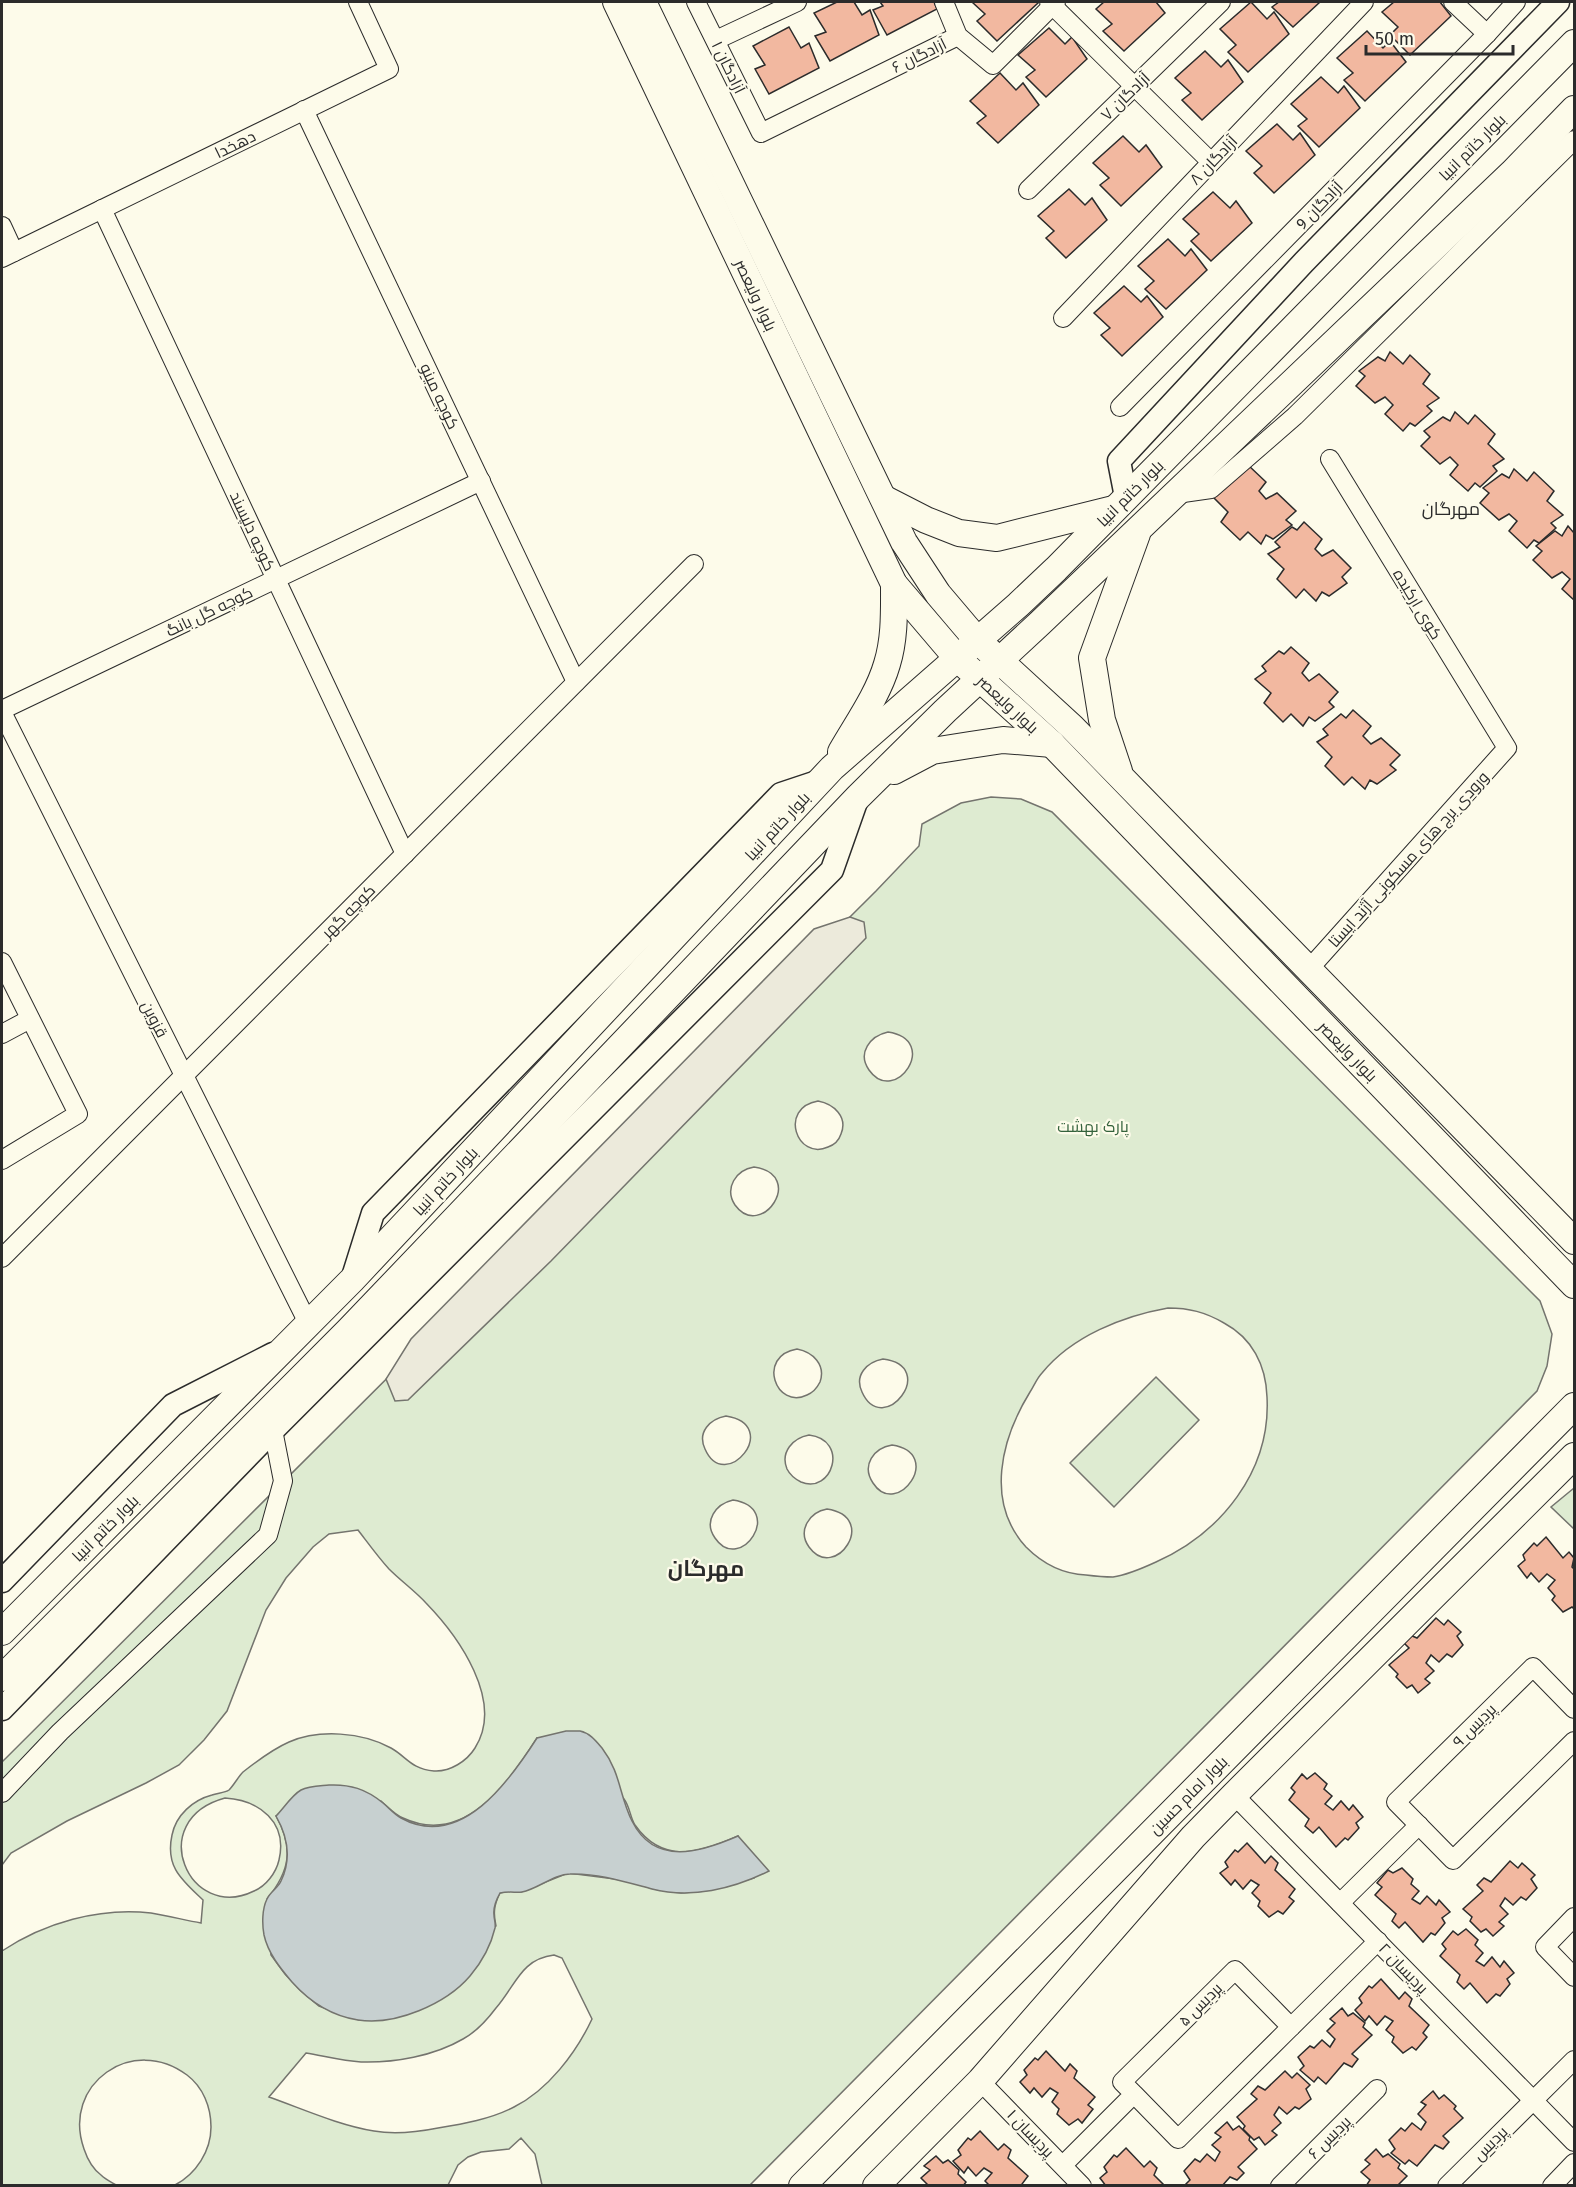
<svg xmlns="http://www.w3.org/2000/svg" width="1576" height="2187" font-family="'Fira Sans',Cairo,sans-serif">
<rect width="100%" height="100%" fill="#fdfbea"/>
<g fill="#deebd1" stroke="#74746e" stroke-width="1.5" fill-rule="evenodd">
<path d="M991 797 1021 799 1052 812 1540 1301 1552 1334 1547 1366 1537 1391 750 2185H542L535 2154 521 2138 509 2149 481 2152 468 2157 458 2165 448 2185H175C196 2174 211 2151 211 2127 211 2107 203 2087 187 2075 133 2034 61 2084 84 2149 87 2158 93 2169 101 2175 105 2179 111 2182 116 2185H2V1951C44 1923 99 1907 151 1913 168 1916 185 1920 201 1923L203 1900C182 1880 165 1867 172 1835 176 1815 193 1800 212 1795 217 1793 225 1793 229 1790 234 1785 238 1777 243 1772 257 1761 273 1749 289 1742 319 1729 362 1732 391 1748 407 1757 411 1769 434 1771 450 1772 467 1761 475 1748 505 1701 458 1636 426 1603 415 1591 401 1581 389 1569 378 1557 368 1543 358 1530L329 1534 313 1547 286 1578 266 1610 227 1711 204 1740 179 1765 146 1783 67 1821 11 1853 2 1865V1762L876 891 919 846 922 824 961 803ZM888 1032C941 1040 895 1107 869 1070 857 1053 870 1036 888 1032ZM818 1101C834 1104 848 1117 841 1134 839 1140 834 1145 828 1147 797 1161 778 1108 818 1101ZM754 1167C807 1175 761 1241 735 1205 724 1188 736 1170 754 1167ZM1168 1308C1189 1308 1205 1312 1224 1323 1252 1338 1266 1365 1267 1397 1271 1471 1221 1533 1156 1562 1143 1568 1127 1575 1113 1577 1104 1577 1094 1576 1086 1575 1062 1574 1043 1564 1026 1547 985 1502 1001 1439 1030 1392 1034 1386 1037 1378 1042 1373 1072 1336 1123 1316 1168 1308ZM797 1349C813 1352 826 1365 820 1382 817 1388 812 1393 807 1395 776 1410 756 1356 797 1349ZM883 1359C940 1366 883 1439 862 1392 854 1375 867 1362 883 1359ZM726 1416C783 1425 725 1495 705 1449 697 1432 710 1419 726 1416ZM809 1435C850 1440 832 1495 801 1482 795 1479 790 1475 787 1469 780 1452 793 1438 809 1435ZM892 1445C945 1453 897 1520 873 1483 861 1465 874 1448 892 1445ZM733 1500C786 1508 740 1575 715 1538 703 1521 716 1504 733 1500ZM827 1509C880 1517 835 1583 809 1547 797 1530 810 1512 827 1509ZM537 1738C559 1753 580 1768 602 1783 608 1788 620 1793 624 1799 630 1807 630 1817 635 1825 663 1865 700 1853 738 1836L754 1878 705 1891 681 1893 654 1889 623 1880 568 1873 521 1892 512 1890 500 1893C494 1905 493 1913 496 1926L359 2020 319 2006 301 1991 285 1974 271 1955 267 1899C290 1871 294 1848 276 1816L381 1801C388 1807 395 1815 403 1818 465 1847 509 1782 537 1738ZM225 1798C259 1800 288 1822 279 1860 276 1873 266 1886 254 1891 189 1923 144 1820 225 1798ZM554 1955 562 1958 592 2019C576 2053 548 2090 514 2107 491 2119 463 2124 438 2128 418 2132 395 2135 374 2131 338 2125 303 2109 269 2097L306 2053C324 2056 343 2061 361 2062 394 2063 434 2056 463 2039 476 2032 487 2020 496 2008 516 1985 521 1959 554 1955Z"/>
<path d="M1156 1377 1199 1420 1114 1507 1070 1463Z"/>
<path d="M1574 1488V1529L1551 1507Z"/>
</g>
<path fill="#eceadb" stroke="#74746e" stroke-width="1.5" d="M850 917 864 922 866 938 551 1261 408 1400 395 1401 386 1379 411 1339 814 929Z"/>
<path fill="#c7d0d0" stroke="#74746e" stroke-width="1.5" d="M566 1731C571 1731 576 1731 580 1731 590 1733 596 1741 602 1748 621 1773 619 1795 632 1821 655 1867 701 1852 738 1836L769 1871C733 1889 691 1899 652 1889 626 1882 598 1873 570 1874 554 1874 538 1889 522 1892 516 1893 510 1891 500 1893 496 1900 493 1907 494 1915 494 1920 496 1923 495 1928 491 1945 481 1963 470 1976 446 2004 395 2026 358 2020 332 2016 309 2001 292 1982 280 1968 268 1953 264 1935 262 1924 262 1909 267 1899 270 1892 278 1888 281 1881 292 1858 288 1837 276 1816 283 1809 292 1795 301 1790 309 1786 320 1786 329 1785 350 1784 366 1789 383 1803 389 1808 395 1815 401 1818 461 1851 510 1780 537 1738Z"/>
<g fill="#f2b8a0" stroke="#2b2b2b" stroke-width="1.5">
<path d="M837 2H854L862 15 870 10 879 35 830 61 815 36 826 32 814 13Z"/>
<path d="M880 2H934L937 9 887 35 873 10 883 6Z"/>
<path d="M972 2H1037L1038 3 997 41 977 21 985 14Z"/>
<path d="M1104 2H1156L1165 13 1124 51 1103 31 1112 24 1096 9Z"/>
<path d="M1251 2 1267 19 1274 12 1289 34 1248 72 1228 52 1236 45 1220 29Z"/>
<path d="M1279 2H1320L1293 27 1272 7Z"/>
<path d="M1394 2H1440L1451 16 1410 55 1390 35 1398 27 1382 12Z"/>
<path d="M789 27 801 48 809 43 819 68 769 94 755 69 765 65 753 46Z"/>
<path d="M1049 28 1065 44 1072 37 1087 59 1046 97 1026 77 1035 70 1018 55Z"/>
<path d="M1367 31 1383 48 1390 41 1406 62 1365 101 1344 80 1353 73 1337 58Z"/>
<path d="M1205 51 1221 67 1228 60 1243 82 1202 120 1182 100 1191 93 1175 78Z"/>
<path d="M1000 73 1016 90 1023 83 1039 105 998 143 977 123 986 116 970 101Z"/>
<path d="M1321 77 1338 93 1344 86 1360 108 1319 147 1298 126 1307 119 1291 104Z"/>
<path d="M1277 124 1293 140 1300 133 1315 155 1274 193 1254 173 1262 166 1246 151Z"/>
<path d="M1123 136 1139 152 1146 145 1162 167 1121 206 1100 185 1109 178 1093 163Z"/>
<path d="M1069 189 1085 205 1092 198 1107 220 1066 258 1046 238 1054 231 1038 216Z"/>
<path d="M1213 192 1230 208 1236 201 1252 223 1211 261 1191 241 1199 234 1183 219Z"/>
<path d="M1168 239 1185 256 1191 249 1207 270 1166 309 1145 289 1154 281 1138 266Z"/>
<path d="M1124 286 1141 302 1147 296 1163 317 1122 356 1101 335 1110 328 1094 313Z"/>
<path d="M1390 352 1403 364 1410 355 1430 374 1423 384 1439 398 1427 406 1432 411 1415 426 1410 423 1403 431 1385 414 1393 405 1385 397 1375 403 1356 386 1365 376 1359 371 1378 357 1385 361Z"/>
<path d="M1455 412 1468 424 1475 415 1495 434 1488 444 1504 459 1493 466 1497 471 1480 487 1475 483 1468 491 1450 475 1458 465 1450 457 1440 464 1421 446 1430 437 1424 431 1443 417 1450 421Z"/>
<path d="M1248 465 1266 482 1259 491 1266 499 1277 493 1296 511 1286 520 1292 525 1273 539 1266 535 1261 544 1248 532 1240 540 1221 522 1228 512 1213 497Z"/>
<path d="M1514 469 1527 481 1534 472 1554 491 1547 501 1563 515 1551 523 1556 528 1539 543 1534 540 1527 548 1509 531 1517 521 1509 514 1499 520 1480 503 1489 493 1483 488 1502 474 1509 478Z"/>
<path d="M1304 522 1322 539 1315 549 1322 556 1333 550 1351 568 1342 577 1347 583 1329 596 1322 592 1316 601 1304 589 1296 598 1277 579 1284 569 1268 554 1280 547 1275 542 1292 527 1297 530Z"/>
<path d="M1568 526 1574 533V600L1562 589 1570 579 1562 572 1552 578 1533 560 1542 551 1536 546 1555 531 1562 536Z"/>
<path d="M1291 647 1309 663 1302 673 1309 681 1319 674 1338 692 1329 702 1334 707 1315 721 1309 717 1303 726 1291 714 1283 722 1264 703 1271 693 1255 679 1266 671 1262 666 1279 651 1284 654Z"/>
<path d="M1353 710 1371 726 1363 736 1371 744 1381 738 1400 755 1390 765 1396 770 1377 784 1370 780 1365 789 1352 777 1344 785 1325 766 1332 757 1317 742 1328 735 1323 729 1341 714 1346 718Z"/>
<path d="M1546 1537 1563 1558 1569 1552 1574 1558 1572 1567 1574 1569V1609L1572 1607 1563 1612 1552 1600 1555 1596 1548 1588 1555 1580 1547 1574 1539 1582 1531 1573 1527 1578 1518 1566 1525 1560 1523 1555 1534 1543 1537 1546Z"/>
<path d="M1436 1618 1444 1625 1448 1620 1461 1632 1457 1636 1463 1645 1452 1657 1447 1654 1439 1662 1431 1655 1426 1663 1434 1671 1425 1679 1430 1683 1418 1693 1412 1685 1407 1688 1396 1677 1398 1674 1389 1665 1409 1648 1403 1642 1410 1635 1417 1638Z"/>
<path d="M1315 1773 1327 1784 1324 1789 1332 1796 1325 1804 1333 1810 1341 1801 1349 1810 1353 1805 1363 1817 1356 1823 1359 1828 1348 1840 1345 1838 1336 1847 1319 1827 1313 1833 1305 1826 1309 1819 1289 1800 1295 1792 1291 1788 1302 1774 1307 1779Z"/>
<path d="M1247 1843 1265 1863 1271 1856 1278 1863 1275 1870 1295 1889 1289 1897 1294 1901 1283 1914 1278 1911 1269 1917 1258 1906 1260 1901 1252 1893 1259 1885 1251 1880 1243 1889 1235 1880 1231 1885 1220 1873 1228 1867 1225 1862 1235 1850 1238 1852Z"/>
<path d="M1510 1861 1518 1868 1522 1863 1535 1875 1531 1879 1537 1888 1526 1900 1521 1897 1513 1905 1505 1898 1500 1906 1508 1914 1499 1922 1504 1926 1493 1936 1486 1929 1481 1932 1470 1921 1472 1917 1463 1909 1483 1891 1477 1885 1484 1878 1491 1882Z"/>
<path d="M1402 1868 1413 1879 1411 1884 1419 1891 1412 1899 1420 1904 1427 1896 1436 1905 1439 1900 1450 1912 1442 1918 1445 1923 1435 1935 1431 1933 1423 1942 1405 1922 1399 1928 1392 1921 1396 1914 1375 1895 1382 1887 1377 1883 1388 1870 1393 1873Z"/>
<path d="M1466 1929 1478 1940 1475 1945 1483 1953 1476 1961 1484 1966 1492 1957 1500 1967 1504 1961 1514 1973 1507 1979 1510 1984 1500 1996 1496 1994 1487 2003 1470 1983 1464 1989 1457 1982 1460 1975 1440 1956 1446 1949 1442 1944 1453 1931 1458 1935Z"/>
<path d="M1381 1979 1399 1999 1405 1992 1412 1999 1409 2006 1429 2025 1423 2033 1427 2037 1416 2050 1412 2047 1403 2053 1392 2042 1394 2037 1386 2030 1393 2021 1385 2016 1377 2025 1369 2016 1365 2021 1355 2010 1362 2003 1359 1998 1369 1986 1372 1988Z"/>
<path d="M1342 2008 1348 2016 1353 2013 1365 2023 1363 2027 1372 2035 1352 2054 1358 2059 1352 2067 1344 2063 1326 2084 1318 2077 1314 2082 1300 2070 1304 2066 1298 2057 1310 2046 1314 2048 1322 2040 1330 2047 1335 2039 1327 2031 1335 2023 1330 2019Z"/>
<path d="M1046 2051 1065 2071 1070 2064 1077 2071 1074 2078 1095 2097 1088 2105 1093 2109 1082 2123 1078 2119 1069 2125 1057 2114 1059 2109 1052 2102 1058 2093 1050 2088 1042 2097 1034 2088 1030 2093 1020 2082 1027 2075 1024 2070 1035 2058 1038 2060Z"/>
<path d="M1285 2071 1292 2078 1297 2073 1310 2085 1306 2089 1311 2099 1299 2109 1295 2107 1287 2114 1279 2107 1274 2115 1281 2123 1272 2131 1277 2135 1265 2145 1259 2137 1254 2140 1243 2129 1245 2126 1237 2117 1257 2099 1251 2094 1258 2086 1265 2090Z"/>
<path d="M1433 2091 1439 2099 1444 2095 1456 2106 1454 2109 1463 2118 1443 2136 1449 2142 1443 2149 1435 2145 1417 2166 1409 2160 1405 2164 1391 2153 1395 2149 1389 2140 1401 2128 1405 2131 1412 2123 1421 2130 1426 2122 1418 2114 1426 2105 1421 2102Z"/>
<path d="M1227 2122 1233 2130 1239 2126 1250 2137 1249 2140 1257 2149 1238 2167 1244 2173 1237 2180 1230 2177 1222 2186H1187L1186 2184 1190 2180 1184 2171 1195 2159 1200 2162 1207 2154 1215 2161 1220 2152 1212 2145 1221 2137 1215 2133Z"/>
<path d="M980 2131 998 2150 1004 2144 1011 2150 1008 2158 1028 2176 1022 2184 1023 2186H990L985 2181 992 2173 984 2168 976 2176 968 2167 964 2173 953 2161 961 2155 958 2150 968 2138 971 2140Z"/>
<path d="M1126 2148 1144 2167 1150 2161 1157 2168 1154 2175 1165 2186H1106L1100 2178 1107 2172 1104 2167 1114 2155 1117 2157Z"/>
<path d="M1376 2149 1383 2157 1388 2154 1400 2164 1398 2168 1407 2176 1397 2186H1366L1370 2180 1361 2172 1370 2164 1365 2160Z"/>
<path d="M936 2156 943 2163 948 2160 959 2170 958 2174 966 2182 963 2186H929L921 2178 930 2170 924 2166Z"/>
</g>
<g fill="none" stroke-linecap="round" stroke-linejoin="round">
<g stroke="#2b2b2b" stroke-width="20">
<g id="minor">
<path d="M696 2 761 133 958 36"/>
<path d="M944 2 958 36 993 65 1056 2"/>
<path d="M1049 2 1211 162"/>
<path d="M1453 2 1487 34"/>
<path d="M716 40 797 2"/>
<path d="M304 110 576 682"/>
<path d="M1028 190 1221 2"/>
<path d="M102 209 405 854"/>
<path d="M2 226 14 252"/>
<path d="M2 258 389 69 358 2"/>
<path d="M1063 318 1364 2"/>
<path d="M1120 407 1487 34 1516 2"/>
<path d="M1176 494 1211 489 1295 416 1574 140"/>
<path d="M2 710 481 481"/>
<path d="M2 712 309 1325"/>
<path d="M2 962 78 1114 2 1160"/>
<path d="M1309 969 1507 748 1330 459"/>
<path d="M2 1034 30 1019"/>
<path d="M2 1258 694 564"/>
<path d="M1574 1709 1533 1667 1396 1802 1453 1860 1574 1741"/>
<path d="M2 1793 60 1732 268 1535 283 1481 273 1430"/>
<path d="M1234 1795 1574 2142"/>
<path d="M1340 1903 1419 1825"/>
<path d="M1574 1917 1545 1947 1574 1977"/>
<path d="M1291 2027 1378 1941"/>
<path d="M980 2081 1082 2186"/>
<path d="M1063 2165 1134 2094 1178 2139 1291 2027 1235 1970 1122 2082 1134 2094"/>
<path d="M1280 2186 1377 2089"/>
<path d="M1447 2186 1574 2060"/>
<path d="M1552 2186 1574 2163"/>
</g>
</g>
<g stroke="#2b2b2b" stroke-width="25">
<g id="tertiary">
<path d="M1126 497 1119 461 1304 262 1558 2"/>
<path d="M352 1280 373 1213 781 794 820 781"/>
<path d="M2 1581 173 1405 273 1354"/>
<path d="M2 1709 273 1430 832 870 857 799"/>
</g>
</g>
<g stroke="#2b2b2b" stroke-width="28">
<g id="secondary">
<path d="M616 2 894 584 957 658 1052 744 1574 1285"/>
<path d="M643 2 904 542 938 594 977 640 1072 727 1574 1241"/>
<path d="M885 499 926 520 959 533 997 538 1113 509"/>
<path d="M841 752C857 724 878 695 887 664 895 638 894 611 894 584"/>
<path d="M894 771 932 751 970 745 1003 740 1052 744"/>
<path d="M1119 771 1102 720 1092 658 1137 534"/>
<path d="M2 1632 352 1280 832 768 1018 605 1056 569 1574 43"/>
<path d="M2 1678 349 1330 858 797 945 711 1040 623 1512 173 1574 109"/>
<path d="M802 2186 1574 1406"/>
<path d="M876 2186 980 2081 1193 1837 1234 1795 1574 1456"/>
</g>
</g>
<use href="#minor" stroke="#fdfbea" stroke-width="18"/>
<use href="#tertiary" stroke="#fdfbea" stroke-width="22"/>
<use href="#secondary" stroke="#fdfbea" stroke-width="26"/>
</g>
<g text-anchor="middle" stroke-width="4.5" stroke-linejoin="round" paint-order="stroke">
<g font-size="16" fill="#2b2b2b" stroke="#fdfbea">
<text transform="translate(919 55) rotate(-26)" y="6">آزادگان ۶</text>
<text transform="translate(729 67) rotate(64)" y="6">آزادگان ۱</text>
<text transform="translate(1125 96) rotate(-44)" y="6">آزادگان ۷</text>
<text transform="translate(235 144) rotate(-26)" y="6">دهخدا</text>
<text transform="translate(1472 147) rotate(-45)" y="6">بلوار خاتم انبیا</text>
<text transform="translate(1213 160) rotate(-46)" y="6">آزادگان ۸</text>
<text transform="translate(1319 205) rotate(-46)" y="6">آزادگان 9</text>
<text transform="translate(756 295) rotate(65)" y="6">بلوار ولیعصر</text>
<text transform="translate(440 396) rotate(65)" y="6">کوچه مینو</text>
<text transform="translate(1130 493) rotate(-45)" y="6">بلوار خاتم انبیا</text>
<text transform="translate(253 531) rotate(65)" y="6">کوچه دلپسند</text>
<text transform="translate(1418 604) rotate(59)" y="6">کوی ارکیده</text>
<text transform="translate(209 611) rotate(-26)" y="6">کوچه گل بانگ</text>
<text transform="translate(1008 704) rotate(43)" y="6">بلوار ولیعصر</text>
<text transform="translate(777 826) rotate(-47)" y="6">بلوار خاتم انبیا</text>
<text transform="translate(1408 859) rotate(-48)" y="6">ورودی برج های مسکونی آژند ایستا</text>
<text transform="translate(348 911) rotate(-45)" y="6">کوچه گهر</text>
<text transform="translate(155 1019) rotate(63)" y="6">قزوین</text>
<text transform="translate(1348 1051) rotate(46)" y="6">بلوار ولیعصر</text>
<text transform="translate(445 1181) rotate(-47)" y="6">بلوار خاتم انبیا</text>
<text transform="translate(105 1528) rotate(-45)" y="6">بلوار خاتم انبیا</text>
<text transform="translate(1474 1725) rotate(-45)" y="6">پردیس ۹</text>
<text transform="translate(1188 1795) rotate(-45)" y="6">بلوار امام حسین</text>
<text transform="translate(1404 1968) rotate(46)" y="6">پردیسان ۲</text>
<text transform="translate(1200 2004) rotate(-45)" y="6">پردیس ۵</text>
<text transform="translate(1031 2133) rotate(46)" y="6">پردیسان ۱</text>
<text transform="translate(1329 2137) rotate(-45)" y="6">پردیس ۶</text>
<text transform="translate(1490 2143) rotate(-45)" y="6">پردیس</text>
</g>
<g font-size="16" fill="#34623c" stroke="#fdfbea">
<text x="1093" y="1132">پارک بهشت</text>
</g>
<g font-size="18" fill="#2b2b2b" stroke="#fdfbea">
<text x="1451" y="515">مهرگان</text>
</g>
<g font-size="22" font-weight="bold" fill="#2b2b2b" stroke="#fdfbea">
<text x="706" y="1576">مهرگان</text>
</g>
</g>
<rect width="1576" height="2187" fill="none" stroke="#2b2b2b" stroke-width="6"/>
<path d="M1366 45v9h147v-9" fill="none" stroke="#2b2b2b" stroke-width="3"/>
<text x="1375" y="45" font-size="18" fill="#2b2b2b" stroke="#fdfbea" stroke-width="4.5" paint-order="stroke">50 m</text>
</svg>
